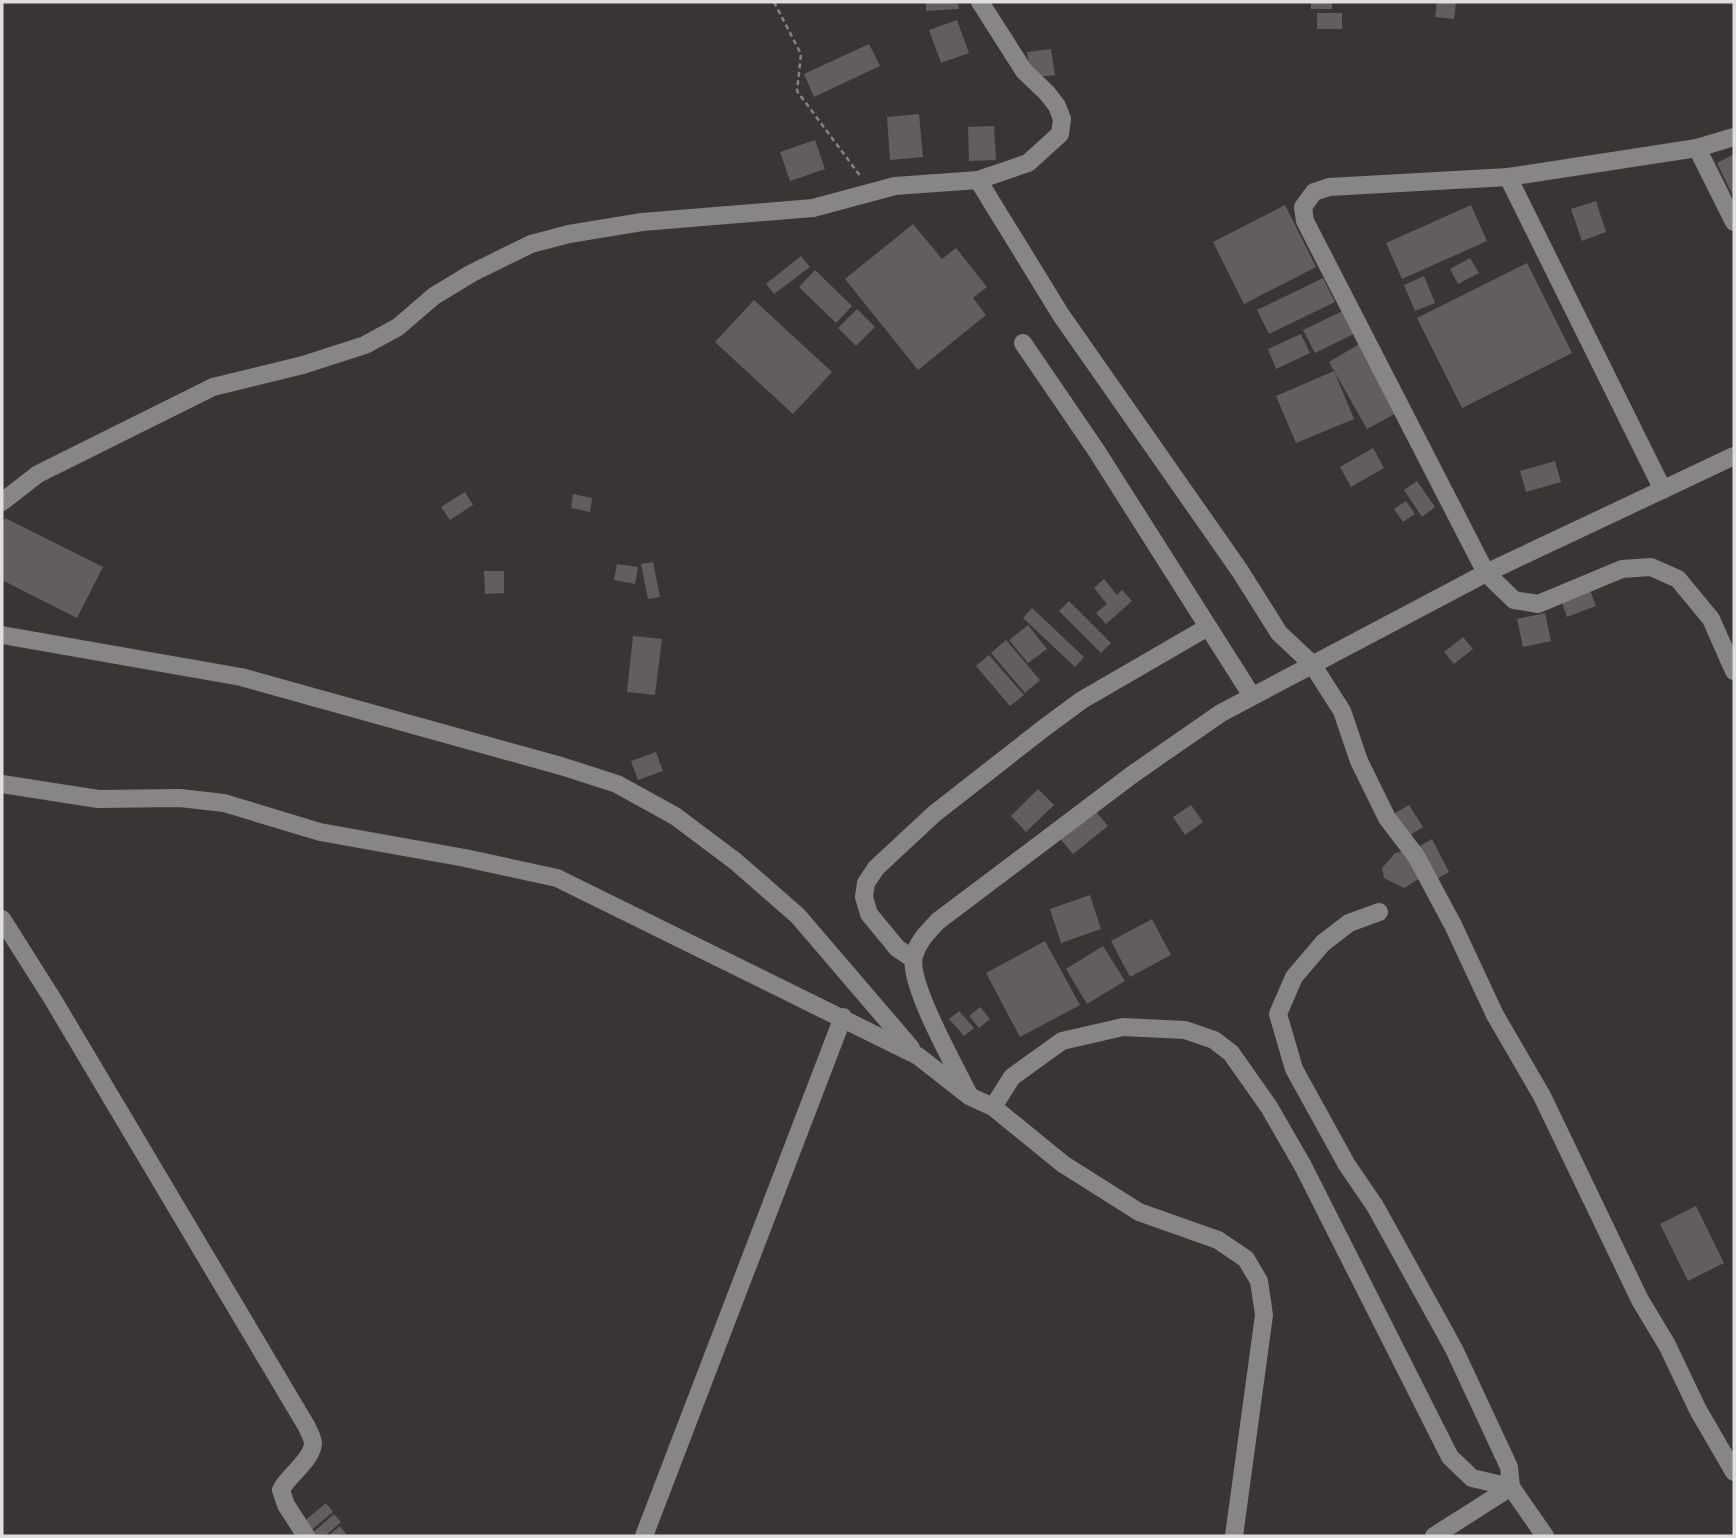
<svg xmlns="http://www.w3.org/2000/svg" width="1736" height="1538" font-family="Signika,sans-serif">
<rect width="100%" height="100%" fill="#3a3435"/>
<g fill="#635d5f">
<path d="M926 2H958L959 9 926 11Z"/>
<rect x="1311" y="2" width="21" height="7"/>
<path d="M1437 2H1456L1454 19 1435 17Z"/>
<rect x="1317" y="13" width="25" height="16"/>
<path d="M957 20 969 53 941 63 929 30Z"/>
<path d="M869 44 880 66 814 97 804 74Z"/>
<path d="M1051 49 1055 75 1031 78 1027 52Z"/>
<path d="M919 114 923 157 890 160 887 117Z"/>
<path d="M994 126 996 160 969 161 968 127Z"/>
<path d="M815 140 825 169 790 181 780 152Z"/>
<path d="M1734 154V198L1717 163Z"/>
<path d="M1596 201 1606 232 1582 241 1571 209Z"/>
<path d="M1285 205 1316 267 1244 304 1213 242Z"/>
<path d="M1471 205 1487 241 1402 279 1386 243Z"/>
<path d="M913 224 942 259 956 248 987 287 973 298 986 315 918 370 845 279Z"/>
<path d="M801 256 810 267 774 294 766 284Z"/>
<path d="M1470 258 1479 273 1458 284 1450 269Z"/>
<path d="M1527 263 1572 353 1462 408 1417 318Z"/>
<path d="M815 270 852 306 836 323 799 287Z"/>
<path d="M1424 276 1435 303 1415 311 1404 285Z"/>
<path d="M1323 278 1335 302 1269 334 1257 310Z"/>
<path d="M754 300 832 372 793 414 715 342Z"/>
<path d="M857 309 875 327 856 346 838 328Z"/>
<path d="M1347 309 1358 332 1315 353 1303 330Z"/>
<path d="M1301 334 1310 353 1276 369 1268 349Z"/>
<path d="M1361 343 1400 411 1367 429 1329 362Z"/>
<path d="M1334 371 1354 419 1296 443 1276 396Z"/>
<path d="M1373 448 1384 468 1351 487 1340 467Z"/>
<path d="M1555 461 1561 482 1526 492 1520 471Z"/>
<path d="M1417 481 1435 507 1422 517 1404 490Z"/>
<path d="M465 492 473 505 450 520 441 507Z"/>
<path d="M573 494 592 498 590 512 571 508Z"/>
<path d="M1406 501 1415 514 1403 522 1394 509Z"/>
<path d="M5 518 103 567 77 618 2 580V524Z"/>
<path d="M653 562 660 597 648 599 641 564Z"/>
<path d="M617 564 638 567 635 584 614 580Z"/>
<path d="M484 571H504V593L485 594Z"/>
<path d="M1104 579 1117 595 1122 590 1132 601 1106 624 1096 613 1107 604 1094 588Z"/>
<path d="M1590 590 1596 606 1567 617 1561 600Z"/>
<path d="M1069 601 1111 643 1101 653 1059 611Z"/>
<path d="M1032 608 1084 657 1075 667 1023 618Z"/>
<path d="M1545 613 1551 641 1523 647 1517 619Z"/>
<path d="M1028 625 1047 649 1028 663 1009 640Z"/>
<path d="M633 636 662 639 655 695 627 692Z"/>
<path d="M1463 637 1473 649 1454 664 1444 652Z"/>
<path d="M1006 640 1040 680 1025 693 991 653Z"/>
<path d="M989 655 1024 695 1010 706 976 666Z"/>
<path d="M656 752 663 771 638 780 631 761Z"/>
<path d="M1038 789 1054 805 1026 832 1011 816Z"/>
<path d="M1191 805 1203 822 1185 835 1173 817Z"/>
<path d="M1409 805 1423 827 1404 839 1390 816Z"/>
<path d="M1092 807 1108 826 1073 854 1057 835Z"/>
<path d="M1432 839 1449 872 1435 880 1418 847Z"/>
<path d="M1406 851 1420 878 1404 888 1384 878 1382 868 1395 853Z"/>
<path d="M1090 895 1101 929 1061 943 1050 909Z"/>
<path d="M1152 919 1171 955 1130 977 1111 941Z"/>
<path d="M1045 941 1080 1005 1020 1037 986 973Z"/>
<path d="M1103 946 1125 981 1087 1004 1066 969Z"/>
<path d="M980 1007 990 1019 979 1028 969 1016Z"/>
<path d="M959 1011 974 1028 964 1036 949 1019Z"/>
<path d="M1696 1206 1724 1263 1688 1281 1660 1224Z"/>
<path d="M326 1503 333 1512 309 1532 302 1523Z"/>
<path d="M334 1514 341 1522 325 1536H311L310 1535Z"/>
<path d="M340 1526 347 1535 328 1536Z"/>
</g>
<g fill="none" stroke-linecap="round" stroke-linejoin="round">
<path stroke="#878283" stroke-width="2.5" stroke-dasharray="5 3.5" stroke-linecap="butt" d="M774 2 801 54 797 91 861 177"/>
<g stroke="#878585" stroke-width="18">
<path d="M1734 137 1697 148 1508 177 1329 187 1314 192 1303 207 1305 221 1486 573 1514 600 1538 604 1622 569 1651 567 1678 579 1711 619 1734 671"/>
<path d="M1697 148 1734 222"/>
<path d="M1508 177 1663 490"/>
<path d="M978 180 1028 163 1060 134 1062 119 1057 106 1047 93 1024 71 980 2"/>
<path d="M1023 343 1096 450 1252 696"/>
<path d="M2 502 38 474 213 387 303 365 365 345 398 327 434 296 472 273 531 244 569 234 642 222 813 208 895 186 978 180 1061 315 1240 571 1279 633 1312 664 1342 711 1359 761 1387 818 1416 856 1453 925 1495 1015 1542 1096 1640 1300 1667 1345 1698 1410 1734 1472"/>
<path d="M2 635 241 677 561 766 617 784 675 816 735 861 798 916 911 1048"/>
<path d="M2 784 98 799 180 798 224 803 320 832 465 858 557 878 918 1056 969 1096 993 1107 1063 1164 1139 1212 1218 1240 1246 1259 1259 1281 1264 1315 1234 1536"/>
<path d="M1379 912 1349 923 1323 943 1294 977 1278 1014 1294 1069 1347 1165 1375 1206 1454 1349 1509 1467 1511 1487 1434 1536"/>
<path d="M2 919 52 998 307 1427C309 1432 313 1439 313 1443 312 1461 288 1475 281 1490L286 1505 306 1536"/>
<path d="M913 959 897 948 869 914 864 897 866 883 876 868 934 814 1044 728 1082 700 1208 627"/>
<path d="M968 1093C955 1066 907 982 914 956 918 941 928 932 938 921L1133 774 1221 713 1486 573 1734 456"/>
<path d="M993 1107 1012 1077 1062 1041 1123 1027 1185 1030 1214 1040 1231 1053 1269 1107 1303 1166 1450 1457 1472 1478 1511 1487 1545 1536"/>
<path d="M644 1536 843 1017"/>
</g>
</g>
<rect width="1736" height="1538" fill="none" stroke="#e0ddde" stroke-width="7"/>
</svg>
